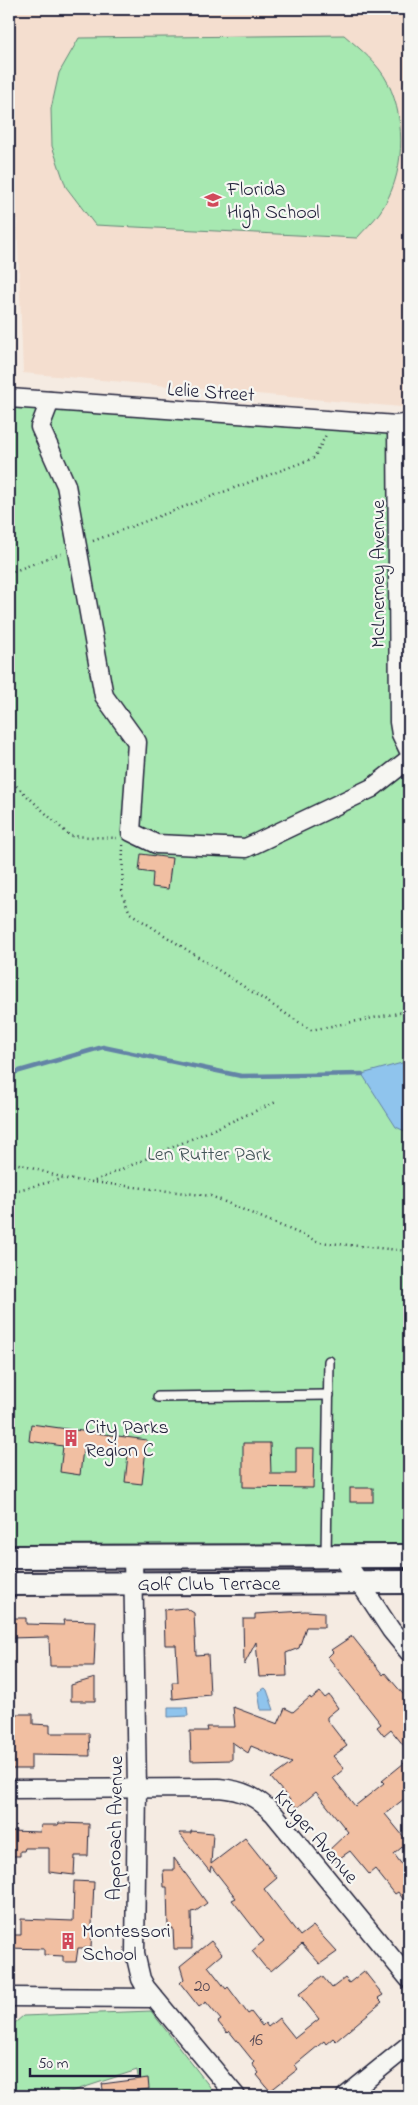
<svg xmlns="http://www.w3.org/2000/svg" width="418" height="2105" font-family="'Indie Flower',sans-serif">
<rect width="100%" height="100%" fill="#f5ebe2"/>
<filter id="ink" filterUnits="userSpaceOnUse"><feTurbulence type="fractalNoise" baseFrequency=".02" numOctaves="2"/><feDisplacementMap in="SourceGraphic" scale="10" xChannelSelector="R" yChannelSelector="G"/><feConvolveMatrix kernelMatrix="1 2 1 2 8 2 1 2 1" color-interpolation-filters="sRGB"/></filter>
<g filter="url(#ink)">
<path fill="#f4decf" d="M9 9H409V405L401 407 23 373Z"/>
<g fill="#a7e8b1" stroke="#648576">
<path d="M344 35C360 49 378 63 388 83 407 122 405 176 380 212 374 221 364 230 357 238L95 225 66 187 52 146 51 109 59 73 79 38Z"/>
<path d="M9 403 393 429 409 759V1548L9 1549Z"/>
<path d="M151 2011 217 2096H141L137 2070 58 2096H9V2028L23 2016Z"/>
</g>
<g fill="#8fc4ed" stroke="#6383a6">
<path d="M409 1061V1133L396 1127 362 1074Z"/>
<path d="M265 1688 267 1690 274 1710H261L258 1692Z"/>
<path d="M168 1707H187L188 1716 168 1717Z"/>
</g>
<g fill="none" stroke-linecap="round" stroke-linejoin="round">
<path stroke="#6383a6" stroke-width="4.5" d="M9 1074 103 1047 241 1076 362 1074"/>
</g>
<g fill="#f1bfa2" stroke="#22223b">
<path d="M141 854 172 858 168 889 152 887 153 873 139 871Z"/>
<path d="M31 1424 147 1440 142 1484 125 1482 128 1455 83 1449 80 1475 60 1472 63 1446 29 1441Z"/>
<path d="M243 1443H270L271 1474H296V1448H314L313 1488 243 1487Z"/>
<rect x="350" y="1488" width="23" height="14"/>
<path d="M186 1608 194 1613 196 1655 208 1654 210 1695 173 1699 172 1682H178L176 1645H165L164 1610Z"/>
<path d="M305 1611 324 1612V1627H306L299 1648 286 1653 287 1676 259 1677 256 1642 244 1665 243 1619H255V1614Z"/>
<path d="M9 1618H26V1624L64 1625 63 1620 96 1621 94 1666H50L49 1637 9 1638Z"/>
<path d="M352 1636 383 1675 385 1673 409 1701V1752L391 1730 384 1736 377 1727 381 1724 328 1657 333 1652 331 1650Z"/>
<path d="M95 1678V1701H71V1685Z"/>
<path d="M320 1692 325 1698 329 1695 338 1708 327 1717V1720L347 1746 333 1756 344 1769 333 1778 355 1806 384 1783 382 1781 409 1759V1795L385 1814 408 1842 394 1854 409 1874V1907L398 1892 395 1894 375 1869 369 1874 350 1851 334 1862 327 1852 348 1832 316 1792 297 1808 271 1778 292 1763 251 1746 248 1753 232 1742V1760L191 1761 190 1731H208L207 1727H235L233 1707 278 1724 285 1708 293 1712 310 1697 311 1699Z"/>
<path d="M9 1714H33V1724L50 1725V1733H89L90 1756 31 1755V1769H9Z"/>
<path d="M59 1823 89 1824 88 1856H75L74 1875 49 1872V1848H25L24 1851H20V1856H9V1831L40 1832 41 1825H58Z"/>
<path d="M191 1831 213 1833 211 1864 245 1838 277 1878 264 1889 300 1936 313 1926 337 1952 320 1964 302 1944 271 1971 265 1967 252 1951 264 1941 232 1900 236 1898 211 1866 210 1872 179 1833H191Z"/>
<path d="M174 1858 207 1903 196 1911 191 1912 192 1949H174L173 1928H168L167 1887H164L163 1870H174Z"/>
<path d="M74 1881 94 1882 91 1948H78L76 1962H63V1956L44 1955V1949L9 1948V1935H21V1919L73 1921Z"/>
<path d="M211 1941 222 1954 208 1966 226 1989 228 1987 248 2014 251 2012 262 2026 265 2023 268 2027 279 2018 295 2038 319 2019 299 1994 322 1976 332 1988 345 1978 349 1983 364 1971 383 1995 378 1998 382 2002 336 2041 333 2038 326 2044 324 2041 295 2065 298 2069 270 2091 257 2075 259 2073 252 2064 254 2062 229 2031 227 2033 218 2022 221 2020 206 2002 199 2007 180 1983 184 1979 180 1966Z"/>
<path d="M148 2078 149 2089 104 2095 102 2084Z"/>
</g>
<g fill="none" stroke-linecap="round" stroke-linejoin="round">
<g stroke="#22223b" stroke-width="12">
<g id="service">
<path d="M158 1397 329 1395"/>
<path d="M326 1556 329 1361"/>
</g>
</g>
<g stroke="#22223b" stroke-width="21">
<g id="minor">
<path d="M9 398 397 425 409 423"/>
<path d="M50 401 40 427 66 485 104 696 137 742 131 832 156 844 246 848 372 788 409 759"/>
<path d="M397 425 399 722 401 734 409 751"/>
<path d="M133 1556 137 1788 135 1953 141 1979 146 1988 236 2096"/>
<path d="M342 1556 391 1630 409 1652"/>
<path d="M9 1789 219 1788C243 1790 257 1797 274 1814L409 1979"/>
<path d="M9 1997 154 1998"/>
<path d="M346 2096 409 2045"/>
</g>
</g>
<g stroke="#22223b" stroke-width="26">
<g id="tertiary">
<path d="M9 1557 409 1556"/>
<path id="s1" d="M9 1584 409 1582"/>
</g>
</g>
<g stroke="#22223b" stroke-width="2.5" stroke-dasharray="1 4" stroke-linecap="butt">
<path d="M93 541 314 458 326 435"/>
<path d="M9 573 62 553"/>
<path d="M9 779 70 836 117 838"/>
<path d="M123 845 122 894 130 913 311 1030 409 1011"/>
<path d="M9 1161 67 1179 211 1196 319 1242 409 1251"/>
<path d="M95 1181 276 1102"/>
<path d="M9 1192 63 1179"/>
</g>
<use href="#service" stroke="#f6f6f2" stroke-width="9"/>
<use href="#minor" stroke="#f6f6f2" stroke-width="18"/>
<use href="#tertiary" stroke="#f6f6f2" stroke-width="22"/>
</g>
</g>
<defs>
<g id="school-bare" transform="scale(1.35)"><path d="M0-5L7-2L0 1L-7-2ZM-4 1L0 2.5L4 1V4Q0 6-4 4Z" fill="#d1495b" stroke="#f6f6f2" stroke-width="2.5" paint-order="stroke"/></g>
<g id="building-bare" transform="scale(1.35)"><path d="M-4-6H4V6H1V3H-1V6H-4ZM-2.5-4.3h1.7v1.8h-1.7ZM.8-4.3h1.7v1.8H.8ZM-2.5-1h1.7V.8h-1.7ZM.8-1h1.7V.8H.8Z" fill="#d1495b" stroke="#f6f6f2" stroke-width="2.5" paint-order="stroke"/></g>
</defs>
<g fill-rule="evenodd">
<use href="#school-bare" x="213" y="200"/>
<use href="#building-bare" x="71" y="1438"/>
<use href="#building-bare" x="68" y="1941"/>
</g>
<g text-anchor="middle" stroke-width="4.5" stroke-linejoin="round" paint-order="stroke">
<g font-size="18" fill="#564955">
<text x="202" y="1991">20</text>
<text x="256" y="2045">16</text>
</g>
<g font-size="20" fill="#22223b" stroke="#f6f6f2" text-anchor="start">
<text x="227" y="195">Florida<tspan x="227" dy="23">High School</tspan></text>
<text x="85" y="1433">City Parks<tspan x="85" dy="23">Region C</tspan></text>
<text x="82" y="1937">Montessori<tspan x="82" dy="23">School</tspan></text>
</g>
<g font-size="20" fill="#22223b" stroke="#f6f6f2">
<text transform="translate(211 391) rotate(4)" y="7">Lelie Street</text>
<text transform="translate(377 574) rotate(-90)" y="7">McLnerney Avenue</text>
<text dy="7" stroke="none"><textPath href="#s1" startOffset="200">Golf Club Terrace</textPath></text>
<text transform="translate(114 1828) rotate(-89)" y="7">Approach Avenue</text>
<text transform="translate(317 1836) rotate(49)" y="7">Kruger Avenue</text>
</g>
<g font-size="20" fill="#435458" stroke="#f6f6f2">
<text x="209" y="1160">Len Rutter Park</text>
</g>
</g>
<rect width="418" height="2105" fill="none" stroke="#f6f6f2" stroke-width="30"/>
<rect x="15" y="15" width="388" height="2075" fill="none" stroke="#22223b" stroke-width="2" filter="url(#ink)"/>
<path d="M30 2068v8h110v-8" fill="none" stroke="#22223b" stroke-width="2.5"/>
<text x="38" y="2068" font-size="15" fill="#22223b" stroke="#f6f6f2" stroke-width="4" paint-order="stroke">50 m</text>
</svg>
